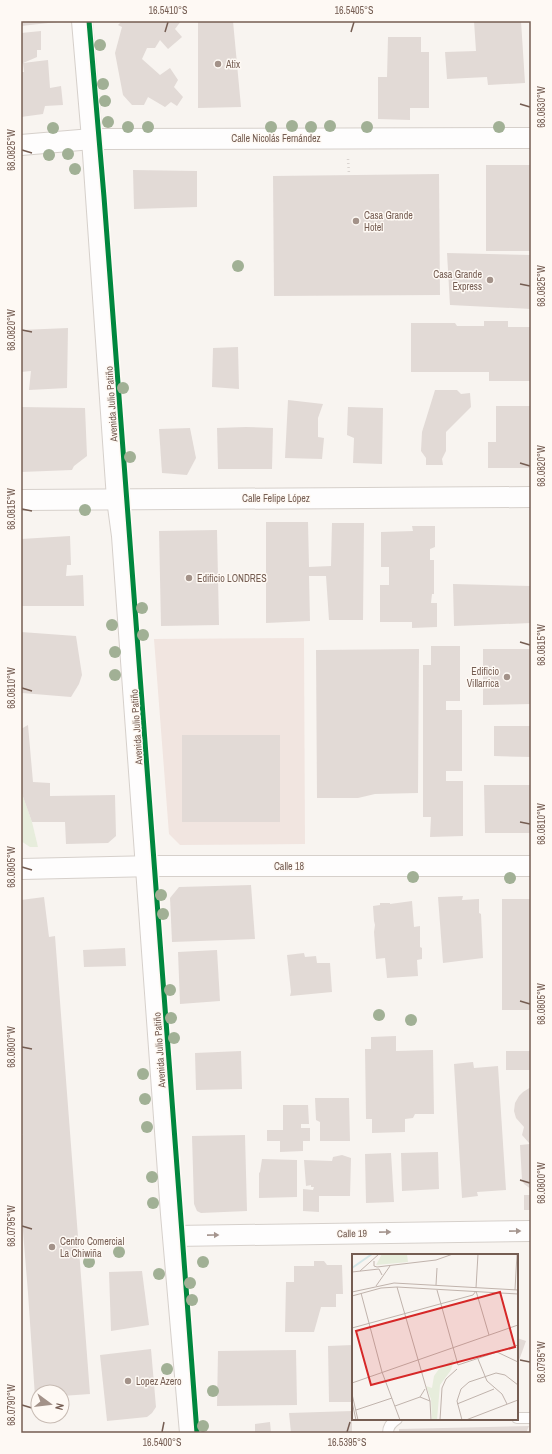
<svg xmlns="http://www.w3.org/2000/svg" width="552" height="1454" font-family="'Archivo Narrow',sans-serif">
<rect width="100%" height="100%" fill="#f8f4f0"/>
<path fill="#f1e5e0" d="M304 638 305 844 180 845 169 834 154 639Z"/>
<path fill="#e7eddc" d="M21 791 32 822 38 847H30L21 841Z"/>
<g fill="#e2dad6">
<path d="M21 21H57V22L21 26Z"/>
<path d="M122 21H181L175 29 182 37 168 49 160 40 155 48H147L142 59 160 75 170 68 178 80 174 87 183 97 177 106 171 102 165 107 148 97 144 105H132L123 95 115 53 122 27 118 25Z"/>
<path d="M198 21H233L241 107 198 108Z"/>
<path d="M474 21H521L525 83 488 85 487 77 447 79 445 52 476 51Z"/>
<path d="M41 31V50H37V57L21 64V33Z"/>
<path d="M388 37H421V52H429V108H410V120L378 119V77H387Z"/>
<path d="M48 60 50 88 61 86 63 105 45 106 43 114 21 117V72H24L23 63Z"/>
<rect x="486" y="165" width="45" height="86"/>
<path d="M133 170 197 171V207L134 209Z"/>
<path d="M439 174 440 295 274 296 273 176Z"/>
<path d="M447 253 531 255V309L450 305Z"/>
<path d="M484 321H508V327H530L531 381H489V372H411V323H455L457 326H484Z"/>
<path d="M68 328 67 388 29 390 31 371 21 372V330Z"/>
<path d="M238 347 239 389 212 387 213 348Z"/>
<path d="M435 390H457L461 394 470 393 471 407 446 432V451L442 459 443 465H426V458L421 451 422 432Z"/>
<path d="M288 400 323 404 318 418V437L324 438 322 459 285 458Z"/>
<path d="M496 406H531V468H488V442H496Z"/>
<path d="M21 407 85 408 87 456 74 466 72 470 21 472Z"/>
<path d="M348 407 383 408 382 464 353 463 354 438 347 435Z"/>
<path d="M246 427 273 428 272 469H218L217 428Z"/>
<path d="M190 428 196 458 187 475 162 473 159 429Z"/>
<path d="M266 522H308L309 567 331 566 332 523H364L363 620H329L326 576H309L310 621 266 623Z"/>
<path d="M412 526H435V547L430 549V560H434V594H432L431 603H437V627L412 628V622H380V585H389V567H381V532L413 531Z"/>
<path d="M217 530 219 625 161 626 159 531Z"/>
<path d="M70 536 71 565H67L66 576 83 575 84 606H21V539Z"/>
<path d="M453 584 531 586V623L454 626Z"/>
<path d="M21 632 76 636 82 675 79 684 71 697 22 693Z"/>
<path d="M431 646H460V701H446V710H462V771H446V781H463V836L430 837 431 817H423V665H431Z"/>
<path d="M419 649 418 793 375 794 358 798H317L316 650Z"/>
<path d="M483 649H531V704L483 705Z"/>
<path d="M28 725 33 782 50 783V796L115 795 116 836 108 843 66 844 65 822H32L21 791V729Z"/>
<path d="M494 726H531V757L494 756Z"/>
<rect x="182" y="735" width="98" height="87"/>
<path d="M484 785H531V833H485Z"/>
<path d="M251 885 255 939 172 942 170 898 179 887Z"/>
<path d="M463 896 462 900 479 899V913L481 914 483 958 443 963 438 897Z"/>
<path d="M44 897 49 937 55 936 90 1394 62 1396V1392H38V1397H35L28 1293 21 1206V1136L23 1134H21V900Z"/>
<rect x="502" y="899" width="29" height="111"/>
<path d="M412 901 414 927 420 926V947L422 948V959L417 960 418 976 387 978 385 958 376 959 374 932 375 925 374 921 373 906 380 905V903H390V904Z"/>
<path d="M125 948 126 966 84 967 83 950Z"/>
<path d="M217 950 220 1001 180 1004 178 952Z"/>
<path d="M304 953 305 957 316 956 317 963H330L332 992 290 996 291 992 287 955Z"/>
<path d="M396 1036V1051L433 1050 434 1114H415L413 1118 405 1119V1132L372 1133V1119H366L365 1049H371V1037Z"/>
<path d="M241 1051 242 1089 196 1090 195 1053Z"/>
<rect x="506" y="1051" width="25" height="19"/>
<path d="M473 1062 474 1068 498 1066 506 1190 477 1192 478 1196 462 1198 454 1064Z"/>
<path d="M531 1087V1189L524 1184 522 1180 520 1145 530 1144 522 1135 524 1127 516 1118 514 1111 515 1103 519 1096 523 1092Z"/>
<path d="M315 1098H349L350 1141H320V1122L316 1120Z"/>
<path d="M283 1105H308L309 1124H301V1128H310V1141H303V1151L280 1152V1141H267V1130H283Z"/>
<path d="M245 1135 247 1211 201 1213 197 1211 194 1204 192 1136Z"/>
<path d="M438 1152 439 1189 402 1191 401 1153Z"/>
<path d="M391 1153 394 1202 366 1203 365 1154Z"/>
<path d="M342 1155 351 1158 350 1196H319V1212L303 1211V1189L313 1190 314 1187H311V1185L306 1186 304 1160 332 1161 333 1157Z"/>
<path d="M262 1159 297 1160V1197L259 1198V1173L260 1172Z"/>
<rect x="524" y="1195" width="7" height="15"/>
<path d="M314 1261H324L327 1265H342L343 1294H336V1307H321L314 1332H285L286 1282H294V1266H314Z"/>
<path d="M142 1271 149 1325 111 1331 109 1272Z"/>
<path d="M517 1338 526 1341 517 1366Z"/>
<path d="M353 1345V1402H329L328 1346Z"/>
<path d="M151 1349 156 1407 152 1413 147 1417 107 1421 100 1355Z"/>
<path d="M296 1350 297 1405 217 1406 218 1351Z"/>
<path d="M352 1411V1433H291L289 1413Z"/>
<path d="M270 1422 271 1433H255V1424Z"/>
<path d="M529 1426 526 1433H399V1429Z"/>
</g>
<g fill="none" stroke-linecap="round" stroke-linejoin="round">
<g stroke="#d6d0cb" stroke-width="12">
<g id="lane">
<path d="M517 1418H531"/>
<path d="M388 1433C388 1426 392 1422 397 1419"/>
</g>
</g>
<g stroke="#d6d0cb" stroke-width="22">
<g id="street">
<path d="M82 21 92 139 117 499 122 536 171 1214 190 1433"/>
<path d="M21 145 92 139 531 138"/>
<path d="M21 500 531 497"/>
<path d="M21 869 155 866H531"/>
<path d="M174 1236 531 1231"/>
</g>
</g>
<path stroke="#dad4d0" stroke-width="2.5" stroke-dasharray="1 3" stroke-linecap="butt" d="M348 159 349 174"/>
<use href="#lane" stroke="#fefdfd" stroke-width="10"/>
<use href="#street" stroke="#fefdfd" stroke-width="20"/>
<g stroke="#fef9f4" stroke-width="8">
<path id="cycleway" d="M89 21 104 197 197 1433"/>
</g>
<use href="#cycleway" stroke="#00873e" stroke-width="5"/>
</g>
<g fill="#a1b095">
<circle cx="100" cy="45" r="6"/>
<circle cx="103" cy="84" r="6"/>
<circle cx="105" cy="101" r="6"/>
<circle cx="108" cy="122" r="6"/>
<circle cx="292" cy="126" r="6"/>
<circle cx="330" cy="126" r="6"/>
<circle cx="128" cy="127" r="6"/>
<circle cx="148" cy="127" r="6"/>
<circle cx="271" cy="127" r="6"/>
<circle cx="311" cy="127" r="6"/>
<circle cx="367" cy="127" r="6"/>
<circle cx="499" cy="127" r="6"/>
<circle cx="53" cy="128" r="6"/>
<circle cx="68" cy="154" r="6"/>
<circle cx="49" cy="155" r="6"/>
<circle cx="75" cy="169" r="6"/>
<circle cx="238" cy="266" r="6"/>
<circle cx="123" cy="388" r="6"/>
<circle cx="130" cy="457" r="6"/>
<circle cx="85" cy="510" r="6"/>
<circle cx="142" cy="608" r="6"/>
<circle cx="112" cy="625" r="6"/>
<circle cx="143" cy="635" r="6"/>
<circle cx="115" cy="652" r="6"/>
<circle cx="115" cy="675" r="6"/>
<circle cx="413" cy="877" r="6"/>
<circle cx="510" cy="878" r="6"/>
<circle cx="161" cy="895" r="6"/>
<circle cx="163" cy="914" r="6"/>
<circle cx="170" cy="990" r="6"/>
<circle cx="379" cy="1015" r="6"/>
<circle cx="171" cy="1018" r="6"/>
<circle cx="411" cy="1020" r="6"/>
<circle cx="174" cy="1038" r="6"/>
<circle cx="143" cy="1074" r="6"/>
<circle cx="145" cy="1099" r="6"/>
<circle cx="147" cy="1127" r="6"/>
<circle cx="152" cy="1177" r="6"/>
<circle cx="153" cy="1203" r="6"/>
<circle cx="119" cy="1252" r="6"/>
<circle cx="89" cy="1262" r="6"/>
<circle cx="203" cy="1262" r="6"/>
<circle cx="159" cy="1274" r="6"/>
<circle cx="190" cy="1283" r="6"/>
<circle cx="192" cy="1300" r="6"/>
<circle cx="167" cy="1369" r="6"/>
<circle cx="213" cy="1391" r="6"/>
<circle cx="203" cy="1426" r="6"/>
</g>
<defs><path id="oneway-solid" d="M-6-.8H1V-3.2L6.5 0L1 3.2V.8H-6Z"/></defs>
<g fill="#a5958e">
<use href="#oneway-solid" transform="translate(515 1231) rotate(-1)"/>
<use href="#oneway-solid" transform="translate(385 1232) rotate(-1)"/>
<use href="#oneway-solid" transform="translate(213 1235) rotate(-1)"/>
</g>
<path fill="none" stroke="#755d52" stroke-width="1.5" d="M165 32 168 22M351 32 354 22M520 104 530 107M22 150 32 153M520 284 530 286M22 330 32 332M520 463 530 466M22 509 32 511M520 642 530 645M22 688 32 691M520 822 530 824M22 867 32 870M520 1001 530 1004M22 1047 32 1049M520 1180 530 1183M22 1226 32 1229M520 1360 530 1362M22 1405 32 1408M162 1432 164 1422M347 1432 350 1422"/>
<g fill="#a39289" stroke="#fef9f4" stroke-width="1.5">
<circle cx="218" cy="64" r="4"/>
<circle cx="356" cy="221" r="4"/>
<circle cx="490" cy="280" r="4"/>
<circle cx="189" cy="578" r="4"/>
<circle cx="507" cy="677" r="4"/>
<circle cx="52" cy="1247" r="4"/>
<circle cx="128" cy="1381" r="4"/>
</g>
<g text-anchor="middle" stroke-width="3" stroke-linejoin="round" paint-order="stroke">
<g font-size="10" fill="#755d52" stroke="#fef9f4" text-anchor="start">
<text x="226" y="68">Atix</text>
<text x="364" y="219">Casa Grande<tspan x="364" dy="12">Hotel</tspan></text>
<text x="482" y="278" text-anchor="end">Casa Grande<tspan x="482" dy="12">Express</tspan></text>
<text x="197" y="582">Edificio LONDRES</text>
<text x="499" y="675" text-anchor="end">Edificio<tspan x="499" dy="12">Villarrica</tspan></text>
<text x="60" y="1245">Centro Comercial<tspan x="60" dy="12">La Chiwiña</tspan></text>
<text x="136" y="1385">Lopez Azero</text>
</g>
<g font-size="10" fill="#755d52" stroke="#fef9f4">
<text x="276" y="142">Calle Nicolás Fernández</text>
<text transform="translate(111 404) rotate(-94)" y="4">Avenida Julio Patiño</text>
<text x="276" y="502">Calle Felipe López</text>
<text transform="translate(136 727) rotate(-94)" y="4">Avenida Julio Patiño</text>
<text x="289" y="870">Calle 18</text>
<text transform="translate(159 1050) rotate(-94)" y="4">Avenida Julio Patiño</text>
<text transform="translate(352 1233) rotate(-1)" y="4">Calle 19</text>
</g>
</g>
<g transform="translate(352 1254)">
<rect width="166" height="166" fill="#f8f4f0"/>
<path d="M30 0H55L56 8 24 11ZM102 105 99 116 88 131 85 166H80L79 145 74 132 80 134 82 122 87 115Z" fill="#e7eddc"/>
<path fill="none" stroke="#d3e6e7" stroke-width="2" d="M0 14 20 0"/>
<path fill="none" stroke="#c0b3ac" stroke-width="1" d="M22 7V12L25 13 84 6 101 0M8 17 27 0M0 18 27 15 30 21M84 31 85 14M24 32 38 12M45 33 78 147 79 166M124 34 126 0M85 36 106 111 166 91M163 36 165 0M0 38 42 29 166 36M9 39 30 118 48 166M0 42 29 34 45 33 166 40M0 74 121 41 124 37 137 81M145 98 166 108M126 105 135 127 150 140 155 150M0 129 166 71M73 135 68 143 78 147M0 140 6 166M0 148 4 166M105 150 142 135M43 152 68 143M4 156 40 144M88 166 90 134 94 125 105 115M110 166 105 147 109 135 117 128 144 119 153 121 166 131M114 166 166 146"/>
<path fill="#d62828" fill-opacity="0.15" stroke="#d62828" stroke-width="2" d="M148 38 163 93 19 131 4 77Z"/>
<rect width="166" height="166" fill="none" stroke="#755d52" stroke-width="2"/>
</g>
<rect width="552" height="1454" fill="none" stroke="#fef9f4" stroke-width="44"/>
<g transform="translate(50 1404) rotate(105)"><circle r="19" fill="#fef9f4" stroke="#c7bbb3"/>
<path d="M0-3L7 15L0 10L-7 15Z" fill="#a39289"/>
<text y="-6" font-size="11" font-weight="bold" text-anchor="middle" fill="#755d52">N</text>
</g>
<rect x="22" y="22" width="508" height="1410" fill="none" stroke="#755d52" stroke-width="1.5"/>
<g font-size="10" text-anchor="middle" fill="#755d52">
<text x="168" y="14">16.5410°S</text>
<text x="354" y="14">16.5405°S</text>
<text transform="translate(541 107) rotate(-90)" y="4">68.0830°W</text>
<text transform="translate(11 150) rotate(-90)" y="4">68.0825°W</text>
<text transform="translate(541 286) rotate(-90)" y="4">68.0825°W</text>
<text transform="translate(11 330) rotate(-90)" y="4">68.0820°W</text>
<text transform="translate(541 466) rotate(-90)" y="4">68.0820°W</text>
<text transform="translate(11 509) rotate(-90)" y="4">68.0815°W</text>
<text transform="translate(541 645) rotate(-90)" y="4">68.0815°W</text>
<text transform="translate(11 688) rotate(-90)" y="4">68.0810°W</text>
<text transform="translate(541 824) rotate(-90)" y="4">68.0810°W</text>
<text transform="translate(11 867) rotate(-90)" y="4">68.0805°W</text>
<text transform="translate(541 1004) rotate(-90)" y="4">68.0805°W</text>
<text transform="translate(11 1047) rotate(-90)" y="4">68.0800°W</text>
<text transform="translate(541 1183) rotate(-90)" y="4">68.0800°W</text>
<text transform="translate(11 1226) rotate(-90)" y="4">68.0795°W</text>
<text transform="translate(541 1362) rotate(-90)" y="4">68.0795°W</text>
<text transform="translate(11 1405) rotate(-90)" y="4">68.0790°W</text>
<text x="162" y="1446">16.5400°S</text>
<text x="347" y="1446">16.5395°S</text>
</g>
</svg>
